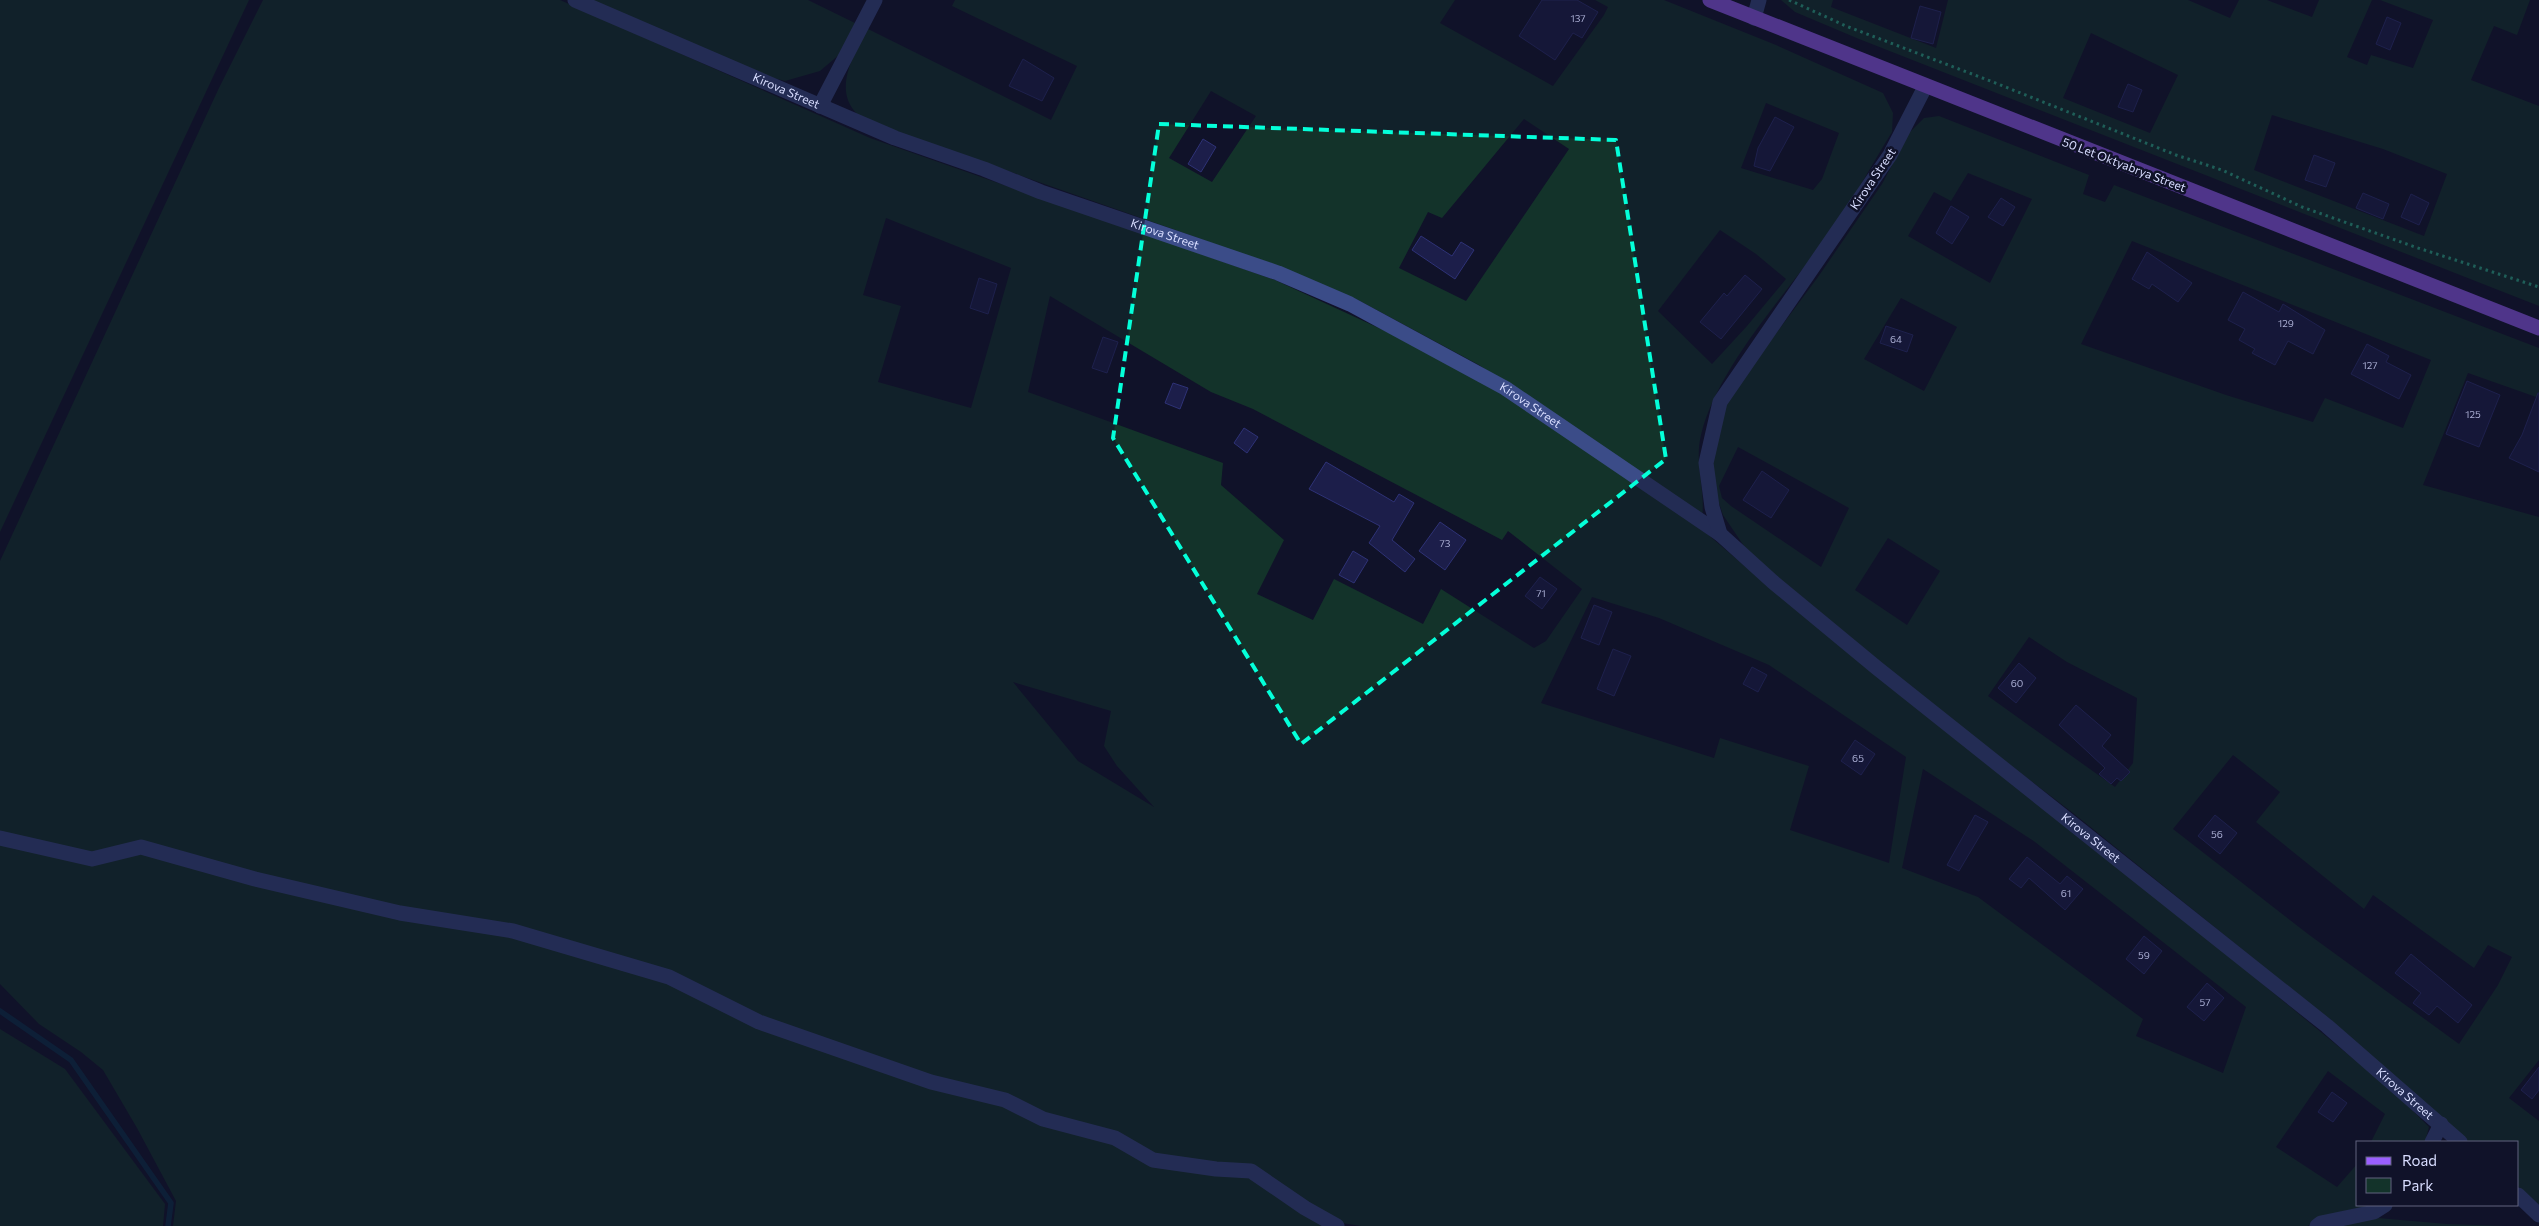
<svg xmlns="http://www.w3.org/2000/svg" width="2539" height="1226" font-family="Commissioner,sans-serif">
<rect width="100%" height="100%" fill="#101229"/>
<g fill="#13332a" fill-rule="evenodd">
<path d="M0 0H249L0 532Z"/>
<path d="M263 0H560L870 138 1275 280 1396 336 1499 392 1699 527 1747 568 2085 838 2395 1093 2429 1127 2425 1142H2371L2385 1114 2328 1071 2276 1147 2337 1187 2358 1163V1205H2375L2316 1218 2308 1226H1361L1342 1223 1344 1226H173L176 1201 137 1128 103 1070 81 1052 39 1024 0 984V561L218 90ZM886 218 1011 268 971 408 878 382 901 306 863 295ZM1050 296 1211 392 1253 409 1502 540 1508 531 1582 589 1546 641 1534 648 1441 589 1423 624 1334 579 1313 620 1257 594 1284 540 1221 485 1223 463 1028 392ZM1592 597 1659 618 1769 665 1906 757 1889 863 1790 830 1809 766 1720 738 1714 758 1541 703ZM1013 682 1111 711 1104 746 1117 766 1154 807 1078 761ZM1923 769 2035 842 2246 1007 2223 1073 2136 1036 2143 1019 1978 897 1902 868Z"/>
<path d="M586 0H808L855 23 840 54 820 71 785 81 754 73Z"/>
<path d="M955 0H1455L1440 23 1553 86 1604 15 1608 7 1595 0H1664L1776 45 1883 93 1893 113 1892 132C1871 166 1852 202 1828 235 1788 292 1717 367 1701 435 1694 463 1706 491 1702 518L1479 365 1358 300 1201 239 877 125C871 122 861 119 857 114 832 89 855 55 866 28L1051 120 1077 66 952 6ZM1211 91 1256 116 1212 182 1169 158ZM1766 103 1839 133 1822 179 1813 190 1741 168ZM1524 119 1569 149 1466 301 1399 268 1428 212 1442 218ZM1720 230 1756 254 1786 279 1747 326 1712 364 1658 311Z"/>
<path d="M1781 0H1833L1831 7 1936 48 1948 0H2188L2230 18 2239 0H2267L2312 17 2319 0H2372L2347 57 2367 65 2371 55 2413 68 2433 20 2380 0H2530L2517 35 2494 26 2471 80 2539 106V306L1859 39 1795 12ZM2091 33 2178 75 2150 133 2063 98ZM2272 115 2383 149 2447 174 2424 236 2254 170Z"/>
<path d="M1939 116 2089 175 2083 194 2105 202 2114 185 2539 348V398L2468 373 2423 485 2539 517V1060L2509 1098 2539 1121V1205L2518 1186V1142H2468L2331 1021 2073 813 1942 713 1748 552 1723 515 1710 477 1725 402 1818 277 1882 184 1909 133 1924 118ZM1968 173 2032 199 1990 283 1908 236 1934 192 1951 201ZM2132 241 2431 360 2403 428 2325 398 2313 422 2226 395 2081 344ZM1901 298 1957 327 1924 391 1864 359ZM1738 447 1849 508 1821 567 1731 506 1722 498 1719 486ZM1888 538 1940 571 1907 625 1855 590ZM2029 637 2067 662 2137 698 2133 763 2115 787 1988 696ZM2233 755 2280 792 2256 822 2364 909 2373 895 2474 968 2488 945 2512 957 2498 985 2459 1044 2308 934 2173 829Z"/>
<path d="M0 1029 65 1069 165 1204 163 1226H0Z"/>
<path d="M2378 1218 2447 1224 2507 1226H2332Z"/>
</g>
<g fill="none" stroke-linecap="round" stroke-linejoin="round">
<path stroke="#0b3048" stroke-width="5.5" d="M0 1011 71 1060 171 1203 168 1226"/>
</g>
<g fill="#1c1e4a" stroke="#2e3276">
<path d="M1542 0H1577L1598 12 1582 38 1573 33 1555 60 1519 36Z"/>
<path d="M1920 6 1941 12 1933 44 1911 38Z"/>
<path d="M2387 17 2401 23 2390 50 2376 44Z"/>
<path d="M1023 59 1054 78 1042 101 1009 86Z"/>
<path d="M2128 84 2142 90 2133 112 2118 107Z"/>
<path d="M1775 117 1794 127 1770 171 1754 166 1758 148Z"/>
<path d="M1203 139 1216 147 1201 172 1188 164Z"/>
<path d="M2314 155 2335 163 2326 187 2305 180Z"/>
<path d="M2363 193 2389 204 2383 219 2356 208Z"/>
<path d="M2411 194 2429 203 2419 225 2401 217Z"/>
<path d="M2001 198 2015 207 2003 226 1988 217Z"/>
<path d="M1951 206 1969 217 1952 244 1936 233Z"/>
<path d="M1421 236 1452 256 1461 242 1474 250 1455 279 1412 250Z"/>
<path d="M2147 252 2192 283 2178 302 2152 284 2149 289 2132 279Z"/>
<path d="M1745 275 1762 289 1721 339 1700 322 1724 293 1727 296Z"/>
<path d="M979 278 997 284 988 314 970 308Z"/>
<path d="M2243 292 2279 312 2283 304 2325 330 2313 354 2288 341 2275 365 2252 353 2255 349 2239 340 2245 329 2228 320Z"/>
<path d="M1886 326 1913 335 1907 352 1880 343Z"/>
<path d="M1103 337 1118 342 1107 373 1092 368Z"/>
<path d="M2367 344 2389 356 2386 362 2411 375 2399 399 2351 374Z"/>
<path d="M2467 381 2500 395 2479 447 2446 434Z"/>
<path d="M1173 383 1188 388 1180 409 1165 403Z"/>
<path d="M2538 393H2539V472L2509 458 2522 435Z"/>
<path d="M1244 428 1258 437 1247 453 1234 443Z"/>
<path d="M1326 462 1394 502 1399 494 1414 503 1392 540 1415 559 1405 572 1369 543 1380 526 1309 489Z"/>
<path d="M1762 471 1789 490 1771 518 1743 500Z"/>
<path d="M1440 522 1466 540 1445 570 1419 551Z"/>
<path d="M1353 551 1368 560 1354 583 1339 575Z"/>
<path d="M1540 577 1557 589 1542 609 1525 596Z"/>
<path d="M1594 605 1612 612 1599 645 1581 638Z"/>
<path d="M1613 649 1631 656 1614 696 1597 689Z"/>
<path d="M2019 663 2036 678 2016 703 1998 688Z"/>
<path d="M1752 667 1767 675 1758 692 1743 684Z"/>
<path d="M2076 705 2111 735 2102 746 2130 772 2121 781 2117 778 2111 784 2099 774 2105 768 2059 725Z"/>
<path d="M1855 740 1875 754 1861 775 1841 761Z"/>
<path d="M1975 815 1988 822 1959 871 1947 865Z"/>
<path d="M2215 815 2237 833 2220 854 2198 836Z"/>
<path d="M2027 857 2060 884 2067 876 2083 889 2065 910 2029 878 2021 888 2009 879Z"/>
<path d="M2144 936 2162 951 2144 974 2126 959Z"/>
<path d="M2411 954 2472 1005 2458 1023 2437 1006 2429 1015 2413 1003 2421 993 2395 973Z"/>
<path d="M2207 983 2224 998 2204 1021 2187 1007Z"/>
<path d="M2539 1067V1090L2532 1099 2521 1090Z"/>
<path d="M2332 1092 2347 1103 2333 1122 2318 1112Z"/>
</g>
<g fill="none" stroke-linecap="round" stroke-linejoin="round">
<path stroke="#30bb90" stroke-width="3" stroke-dasharray="2.5 4" stroke-linecap="butt" d="M1789 0 1846 26 1993 82 2176 155 2222 170 2302 207 2415 247 2539 287"/>
<g stroke="#3b4c88" stroke-width="15">
<path id="s1" d="M575 0 895 138 984 169 1041 192 1278 273 1350 304 1505 388 1720 534"/>
<path d="M1754 18 1759 0"/>
<path id="s2" d="M1925 87 1890 155 1720 402 1706 463 1712 507 1720 534 1773 582 1877 668 2327 1026 2460 1142"/>
<path d="M820 106 875 0"/>
<path d="M0 838 92 859 141 847 255 879 400 913 513 931 669 977 759 1022 931 1082 1005 1100 1043 1119 1115 1138 1153 1160 1216 1169 1251 1171 1305 1208 1337 1226"/>
<path d="M2432 1142 2441 1124"/>
<path d="M2518 1195 2539 1215"/>
<path d="M2317 1226 2321 1223 2374 1212 2385 1205"/>
</g>
<path stroke="#9b5fff" stroke-width="15" d="M1710 0 2539 328"/>
</g>
<path d="M0 0H2539V1226H0ZM1159 124 1616 140 1666 459 1301 744 1113 438Z" fill="#101229" fill-opacity=".55" fill-rule="evenodd"/>
<path fill="none" stroke="#04ffd9" stroke-width="4" stroke-dasharray="10 6" stroke-linejoin="round" d="M1159 124 1616 140 1666 459 1301 744 1113 438Z"/>
<g text-anchor="middle" stroke-width="5" stroke-linejoin="round" paint-order="stroke">
<g font-size="10" fill="#a9add2">
<text x="1578" y="22">137</text>
<text x="2286" y="327">129</text>
<text x="1896" y="343">64</text>
<text x="2370" y="369">127</text>
<text x="2473" y="418">125</text>
<text x="1445" y="547">73</text>
<text x="1541" y="597">71</text>
<text x="2017" y="687">60</text>
<text x="1858" y="762">65</text>
<text x="2217" y="838">56</text>
<text x="2066" y="897">61</text>
<text x="2144" y="959">59</text>
<text x="2205" y="1006">57</text>
</g>
<g font-size="12" fill="#d8ddff" stroke="#101229">
<text dy="4" stroke="none"><textPath href="#s1" startOffset="230">Kirova Street</textPath></text>
<text transform="translate(2124 165) rotate(21)" y="4">50 Let Oktyabrya Street</text>
<text transform="translate(1873 179) rotate(-56)" y="4">Kirova Street</text>
<text dy="4" stroke="none"><textPath href="#s1" startOffset="635">Kirova Street</textPath></text>
<text dy="4" stroke="none"><textPath href="#s1" startOffset="1040">Kirova Street</textPath></text>
<text dy="4" stroke="none"><textPath href="#s2" startOffset="991">Kirova Street</textPath></text>
<text dy="4" stroke="none"><textPath href="#s2" startOffset="1396">Kirova Street</textPath></text>
</g>
</g>
<rect x="2356" y="1141" width="162" height="65" fill="#101229" stroke="#60637f"/>
<rect x="2366" y="1157" width="25" height="8" fill="#9b5fff" stroke="#60637f"/>
<text x="2402" y="1166" font-size="15" fill="#d8ddff">Road</text>
<rect x="2366" y="1178" width="25" height="15" fill="#13332a" stroke="#60637f"/>
<text x="2402" y="1191" font-size="15" fill="#d8ddff">Park</text>
</svg>
